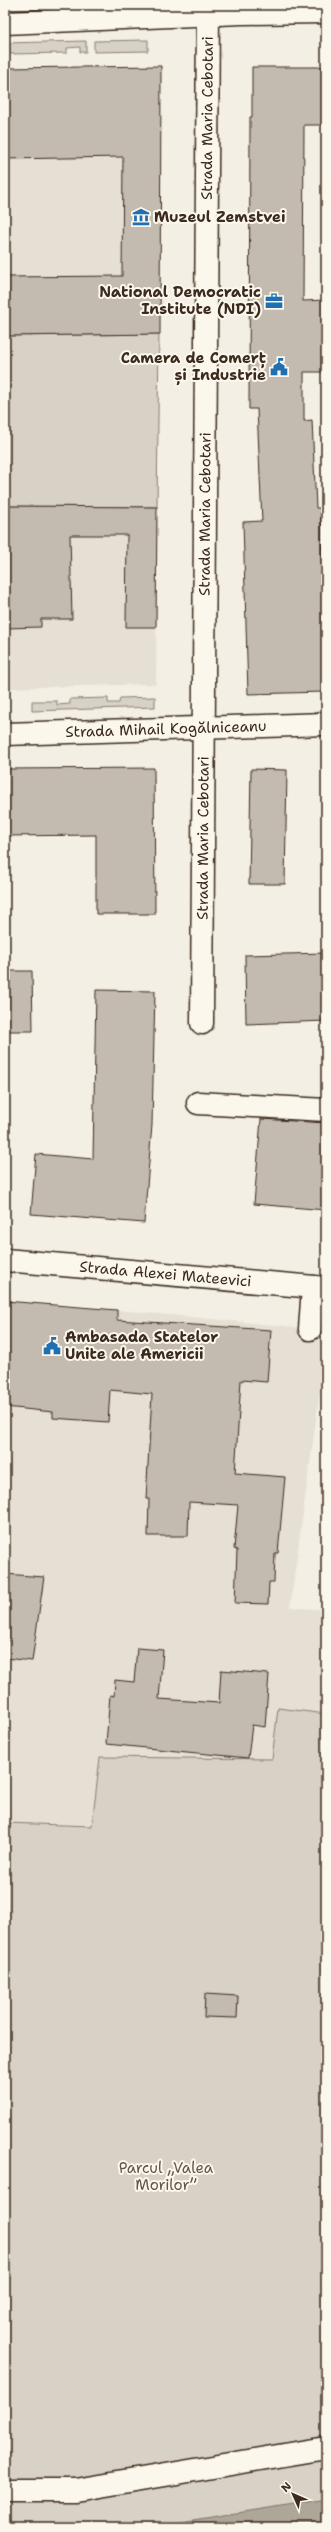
<svg xmlns="http://www.w3.org/2000/svg" width="331" height="2532" font-family="'Shantell Sans',sans-serif">
<rect width="100%" height="100%" fill="#f3efe4"/>
<filter id="ink" filterUnits="userSpaceOnUse"><feTurbulence type="fractalNoise" baseFrequency=".025" numOctaves="2"/><feDisplacementMap in="SourceGraphic" scale="8" xChannelSelector="R" yChannelSelector="G"/><feConvolveMatrix kernelMatrix="1 2 1 2 8 2 1 2 1" color-interpolation-filters="sRGB"/></filter>
<g filter="url(#ink)">
<g fill="#e5dfd4">
<path d="M161 66 156 684 5 688V68Z"/>
<path d="M5 1301 117 1310 326 1330V1347L290 1607 326 1610V1714L278 1709 273 1759 100 1757 92 1826 5 1823Z"/>
</g>
<g fill="#d8d1c6" stroke="#8a7e72">
<path d="M148 40V51L94 52V41Z"/>
<path d="M86 41V52H80V47L67 48V53L8 54V49H5V43Z"/>
<path d="M159 334 157 507 5 506V336Z"/>
<path d="M155 697V707L32 711V701H57V705L70 704V699L108 698V703H119L120 698Z"/>
<path d="M278 1708 326 1714V2527H5V1823L92 1826 100 1757 272 1759Z"/>
</g>
<path fill="#afa69a" stroke="#817468" d="M326 2499V2527H148Z"/>
<g fill="#c3bbb0" stroke="#3b2a1e">
<path d="M161 66 160 334 5 336V277L122 276 123 157 5 159V68Z"/>
<path d="M252 67H326V125H304L303 301 326 300V372H304V421L312 420 316 508H321L324 692 248 694 243 522 262 521 257 409H249L250 117H252Z"/>
<path d="M5 506 157 507 156 627H126L127 535H70L72 619H41V627L5 628Z"/>
<path d="M154 768 155 914H96V835L5 836V769Z"/>
<path d="M251 769 287 770 285 884H249Z"/>
<path d="M326 953V1021L246 1024 245 955Z"/>
<path d="M5 971H32L33 1031H5Z"/>
<path d="M96 990 155 991 152 1125 144 1223 31 1214 36 1154 93 1159Z"/>
<path d="M261 1119 326 1123V1210L254 1204Z"/>
<path d="M5 1301 117 1310V1320L271 1330 267 1382 241 1380 235 1473 285 1477 278 1553H275L274 1582H269L268 1604 235 1603 237 1550 234 1549 238 1505 189 1502 188 1536H148L149 1499H146L152 1394 110 1390 108 1422 53 1418V1412L5 1407 8 1365H5Z"/>
<path d="M5 1574 44 1577 32 1661 5 1658Z"/>
<path d="M137 1648 163 1650 159 1699 219 1703 221 1670 269 1674 265 1727 252 1725 248 1758 106 1744 110 1695 114 1696 115 1680 134 1682Z"/>
<path d="M205 1994 238 1996 237 2018 204 2017Z"/>
</g>
<g fill="none" stroke-linecap="round" stroke-linejoin="round">
<g stroke="#3b2a1e" stroke-width="25">
<g id="minor">
<path d="M5 23 241 13 326 12"/>
<path id="s1" d="M202 1023 208 5"/>
<path d="M198 1103 326 1110"/>
<path d="M310 1329 313 1287"/>
<path d="M5 2490H76L326 2448"/>
</g>
</g>
<g stroke="#3b2a1e" stroke-width="25">
<g id="major">
<path id="s2" d="M5 734 326 724"/>
<path id="s3" d="M5 1260 326 1288"/>
</g>
</g>
<use href="#minor" stroke="#fbf7ec" stroke-width="22"/>
<use href="#major" stroke="#fbf7ec" stroke-width="22"/>
</g>
</g>
<defs>
<g id="museum-bare" transform="scale(1.38)"><path d="M0-6L6-3V-2H-6V-3ZM-5-1h2V3h-2ZM-1-1h2V3h-2ZM3-1h2V3H3ZM-6 4H6V6H-6Z" fill="#1f6fb2" stroke="#fbf7ec" stroke-width="2.5" paint-order="stroke"/></g>
<g id="office-bare" transform="scale(1.38)"><path d="M-6-3h4V-5.5h4V-3h4V5H-6ZM-1-4.5V-3h2v-1.5ZM-6 0V1H6V0Z" fill="#1f6fb2" stroke="#fbf7ec" stroke-width="2.5" paint-order="stroke"/></g>
<g id="civic-bare" transform="scale(1.38)"><path d="M-.6-6.5H3V-4.5H.6V-3L4-1V1h2V6H-6V1h2V-1L-.6-3ZM-1.2 2.5V6h2.4V2.5Z" fill="#1f6fb2" stroke="#fbf7ec" stroke-width="2.5" paint-order="stroke"/></g>
</defs>
<g fill-rule="evenodd">
<use href="#museum-bare" x="141" y="217"/>
<use href="#office-bare" x="274" y="301"/>
<use href="#civic-bare" x="279" y="367"/>
<use href="#civic-bare" x="52" y="1346"/>
</g>
<g text-anchor="middle" stroke-width="4" stroke-linejoin="round" paint-order="stroke">
<g font-size="15" fill="#3b2a1e" stroke="#fbf7ec">
<text dy="5" stroke="none"><textPath href="#s1" startOffset="905">Strada Maria Cebotari</textPath></text>
<text dy="5" stroke="none"><textPath href="#s1" startOffset="509">Strada Maria Cebotari</textPath></text>
<text dy="5" stroke="none"><textPath href="#s2" startOffset="161">Strada Mihail Kogălniceanu</textPath></text>
<text dy="5" stroke="none"><textPath href="#s1" startOffset="185">Strada Maria Cebotari</textPath></text>
<text dy="5" stroke="none"><textPath href="#s3" startOffset="161">Strada Alexei Mateevici</textPath></text>
</g>
<g font-size="15" font-weight="bold" fill="#3b2a1e" stroke="#fbf7ec" text-anchor="start">
<text x="154" y="222">Muzeul Zemstvei</text>
<text x="261" y="297" text-anchor="end">National Democratic<tspan x="261" dy="17">Institute (NDI)</tspan></text>
<text x="266" y="363" text-anchor="end">Camera de Comerț<tspan x="266" dy="17">și Industrie</tspan></text>
<text x="65" y="1342">Ambasada Statelor<tspan x="65" dy="17">Unite ale Americii</tspan></text>
</g>
<g font-size="15" fill="#625448" stroke="#fbf7ec">
<text x="166" y="2173">Parcul „Valea<tspan x="166" dy="17">Morilor”</tspan></text>
</g>
</g>
<rect width="331" height="2532" fill="none" stroke="#fbf7ec" stroke-width="20"/>
<rect x="10" y="10" width="311" height="2512" fill="none" stroke="#3b2a1e" stroke-width="1.5" filter="url(#ink)"/>
<g transform="translate(293 2494) rotate(315)" stroke="#fbf7ec" stroke-width="3" paint-order="stroke">
<path d="M0-3L7 15L0 10L-7 15Z" fill="#3b2a1e"/>
<text y="-6" font-size="11" font-weight="bold" text-anchor="middle" fill="#3b2a1e">N</text>
</g>
</svg>
